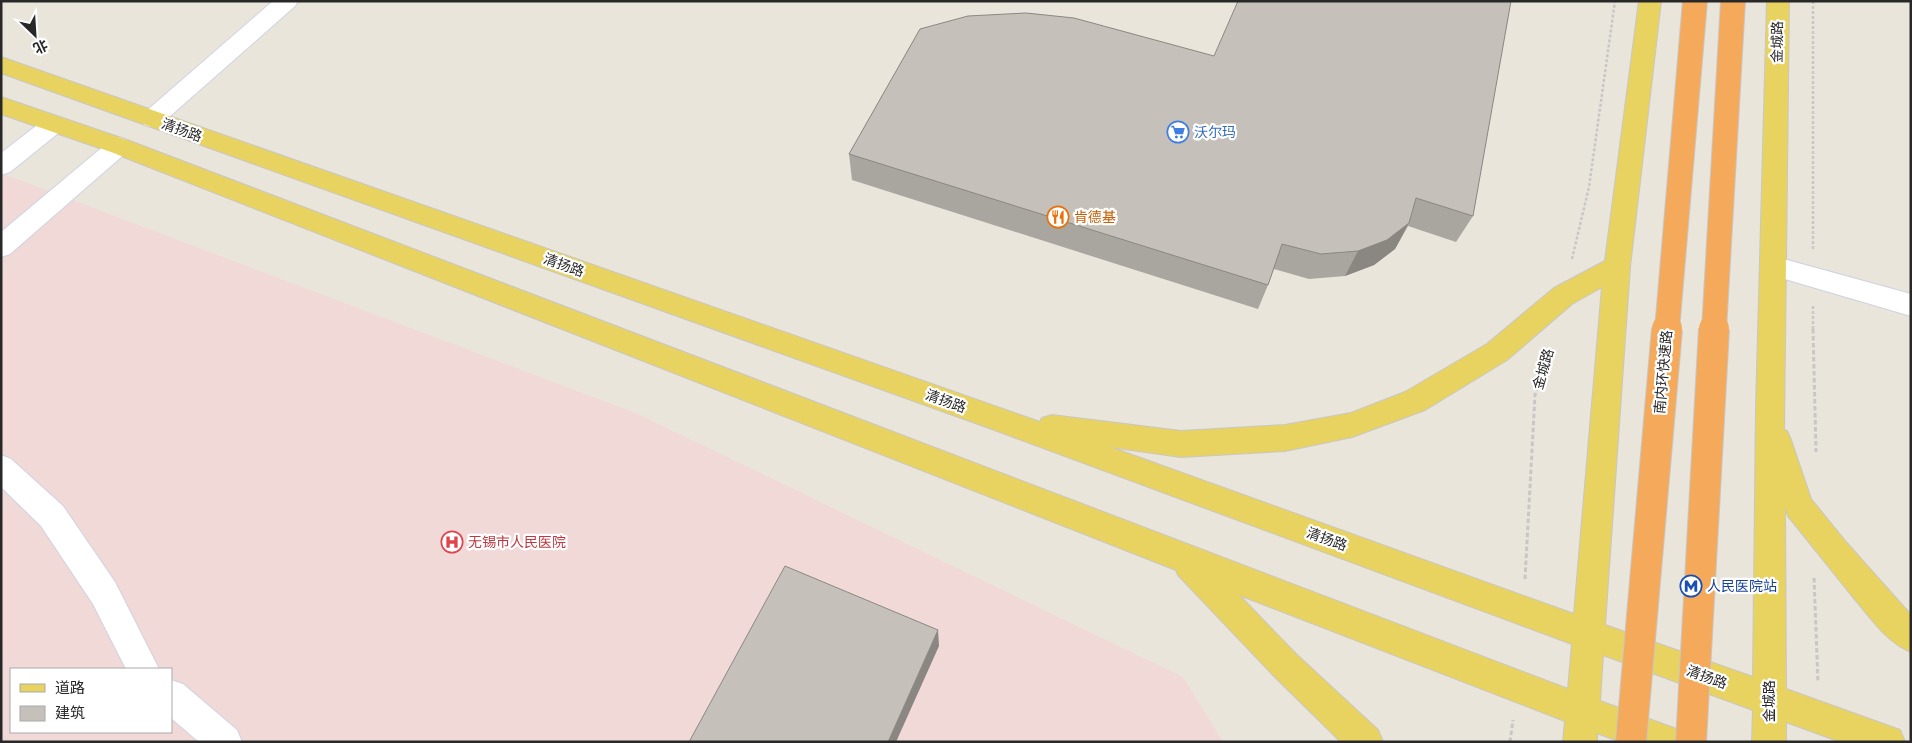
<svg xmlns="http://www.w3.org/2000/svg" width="1912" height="743" font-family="Raleway,'Noto Sans SC',sans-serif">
<rect width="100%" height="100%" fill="#eae5db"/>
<path fill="#f1d9d8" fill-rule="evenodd" d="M1 173 638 414 1183 677 1223 742H1ZM11 669H171V732H11Z"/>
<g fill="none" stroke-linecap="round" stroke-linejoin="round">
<g stroke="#d0d2e1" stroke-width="2">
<g id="minor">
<path d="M273 1H298L295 6 160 125 152 127 144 125 140 119 144 113Z"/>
<path d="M53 117 61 119 65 125 61 131 10 172 1 175V153L45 119Z"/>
<path d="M119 137 127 140 131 146 127 152 10 254 1 257V232L111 140Z"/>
<path d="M1773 256 1911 294V316L1764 273 1760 266 1764 259Z"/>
<path d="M1 455 11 459 63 506 115 582 159 669H126L93 604 41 526 1 487Z"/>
<path d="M171 680 183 684 237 730 242 742H199L171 718Z"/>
</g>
</g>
<g stroke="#c7c7c7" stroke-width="2">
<path id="major" d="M1639 1H1661L1630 267 1605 625 1753 677 1756 408 1767 1H1789L1784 430 1787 431 1791 440 1811 499 1845 541 1911 615V652C1886 642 1870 617 1853 597 1831 570 1810 543 1788 516L1785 507 1786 689 1900 730 1905 742H1841L1786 722V742H1752L1753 710 1603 655 1600 701 1679 730 1684 742H1621L1597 733V742H1563L1565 721 1239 595 1296 654 1378 730 1383 742H1341L1274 676 1178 575 1176 570 111 152 1 114V97L127 140 1568 689 1572 644 992 429 1 73V57L1040 422 1042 418 1052 415 1181 431 1285 425 1351 413 1405 392 1487 344 1554 288 1605 261ZM1602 287 1574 614 1110 447 1181 457 1285 451 1352 437 1425 410 1507 360 1572 304Z"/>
</g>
<g stroke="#c7c7c7" stroke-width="2.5" stroke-dasharray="3 2" stroke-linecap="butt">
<path d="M1813 1V249"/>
<path d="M1572 259 1589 187 1615 1"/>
<path d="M1813 306V330"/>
</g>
<g stroke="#c7c7c7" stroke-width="3" stroke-dasharray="4.5 2.5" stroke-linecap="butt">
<path d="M1813 329 1816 452"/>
<path d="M1814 578 1818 682"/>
<path d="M1525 579 1535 395 1548 350"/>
<path d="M1510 742 1513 720"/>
</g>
<use href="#minor" fill="#fff" fill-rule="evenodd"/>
<use href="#major" fill="#e8d361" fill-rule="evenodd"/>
<g stroke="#c7c7c7" stroke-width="26" stroke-linecap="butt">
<g id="highway-bridge-far1">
<path d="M1667 330 1695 1"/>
<path d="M1714 330 1733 1"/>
</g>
</g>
<g stroke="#c7c7c7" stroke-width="32" stroke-linecap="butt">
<g id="highway-bridge">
<path d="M1631 742 1667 329"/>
<path d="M1691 742 1714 329"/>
</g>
</g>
<use href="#highway-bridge-far1" stroke="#f5a95b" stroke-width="24"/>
<use href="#highway-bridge" stroke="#f5a95b" stroke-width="30"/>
</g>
<path fill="#a9a6a0" d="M920 29 1473 216 1456 242 1408 226 1395 249 1374 265 1345 276 1309 279 1274 269 1268 285 1258 309 852 180 849 154Z"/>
<g fill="#8a8782">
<path d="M1409 223 1395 249 1374 265 1345 276 1358 251Z"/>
<path d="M938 630 939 646 896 742H888Z"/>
</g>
<g fill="#c5c1ba" stroke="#8a8782">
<path d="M1238 1H1511L1473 216 1416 198 1409 223 1387 240 1358 251 1321 254 1282 244 1268 285 849 154 920 29 968 16 1026 13 1074 18 1214 56Z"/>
<path d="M785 566 938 630 888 742H689Z"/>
</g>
<defs>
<g id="supermarket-ring" transform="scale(1.125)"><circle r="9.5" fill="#fff" stroke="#3f7fe0" stroke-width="1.5"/><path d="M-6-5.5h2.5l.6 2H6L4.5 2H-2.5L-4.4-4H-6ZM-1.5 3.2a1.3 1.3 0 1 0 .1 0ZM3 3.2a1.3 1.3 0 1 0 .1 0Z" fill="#3f7fe0"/></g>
<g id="restaurant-ring" transform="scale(1.125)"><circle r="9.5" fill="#fff" stroke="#e8710a" stroke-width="1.5"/><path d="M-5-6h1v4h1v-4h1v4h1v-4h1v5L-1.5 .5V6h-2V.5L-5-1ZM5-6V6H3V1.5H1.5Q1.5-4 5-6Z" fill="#e8710a"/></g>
<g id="hospital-ring" transform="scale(1.125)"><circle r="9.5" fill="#fff" stroke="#e0444e" stroke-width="1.5"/><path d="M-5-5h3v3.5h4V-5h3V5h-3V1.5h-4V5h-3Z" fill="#e0444e"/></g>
<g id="metro-ring" transform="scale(1.125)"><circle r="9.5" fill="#fff" stroke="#1a4fb4" stroke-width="1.5"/><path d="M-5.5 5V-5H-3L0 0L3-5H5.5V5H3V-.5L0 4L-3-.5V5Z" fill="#1a4fb4"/></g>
</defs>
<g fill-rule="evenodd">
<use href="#supermarket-ring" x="1178" y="132"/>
<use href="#restaurant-ring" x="1058" y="217"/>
<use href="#hospital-ring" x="452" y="542"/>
<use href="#metro-ring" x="1691" y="586"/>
</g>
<g text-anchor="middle" stroke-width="4.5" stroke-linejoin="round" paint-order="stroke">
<g font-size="14" fill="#282828" stroke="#fff">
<text transform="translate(1777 42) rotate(-89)" y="5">金城路</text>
<text transform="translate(182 130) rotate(20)" y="5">清扬路</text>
<text transform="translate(564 265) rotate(20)" y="5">清扬路</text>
<text transform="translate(1543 369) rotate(-74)" y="5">金城路</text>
<text transform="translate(1663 372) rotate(-85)" y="5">南内环快速路</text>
<text transform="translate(946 401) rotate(20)" y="5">清扬路</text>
<text transform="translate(1327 539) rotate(20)" y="5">清扬路</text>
<text transform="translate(1707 677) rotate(20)" y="5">清扬路</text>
<text transform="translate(1769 701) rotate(-90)" y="5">金城路</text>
</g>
<g font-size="14" fill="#366cbe" stroke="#fff" text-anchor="start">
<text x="1194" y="137">沃尔玛</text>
</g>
<g font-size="14" fill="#c56008" stroke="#fff" text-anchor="start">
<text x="1074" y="222">肯德基</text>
</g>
<g font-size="14" fill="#be3a42" stroke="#fff" text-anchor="start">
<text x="468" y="547">无锡市人民医院</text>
</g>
<g font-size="14" fill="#164399" stroke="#fff" text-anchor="start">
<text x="1707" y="591">人民医院站</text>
</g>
</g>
<rect width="1912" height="743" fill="none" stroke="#282828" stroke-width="5"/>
<rect x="10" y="668" width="162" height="65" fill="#ffffff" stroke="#a9a9a9"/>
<rect x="20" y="684" width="25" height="8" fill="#e8d361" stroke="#a9a9a9"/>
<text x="55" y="693" font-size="15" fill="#282828">道路</text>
<rect x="20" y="706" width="25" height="15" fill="#c5c1ba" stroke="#a9a9a9"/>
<text x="55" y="718" font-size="15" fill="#282828">建筑</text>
<g transform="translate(35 35) rotate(155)" stroke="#ffffff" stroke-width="4" paint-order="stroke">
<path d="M0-4L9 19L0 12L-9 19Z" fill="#282828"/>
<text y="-8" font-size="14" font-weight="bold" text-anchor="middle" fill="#282828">北</text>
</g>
</svg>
